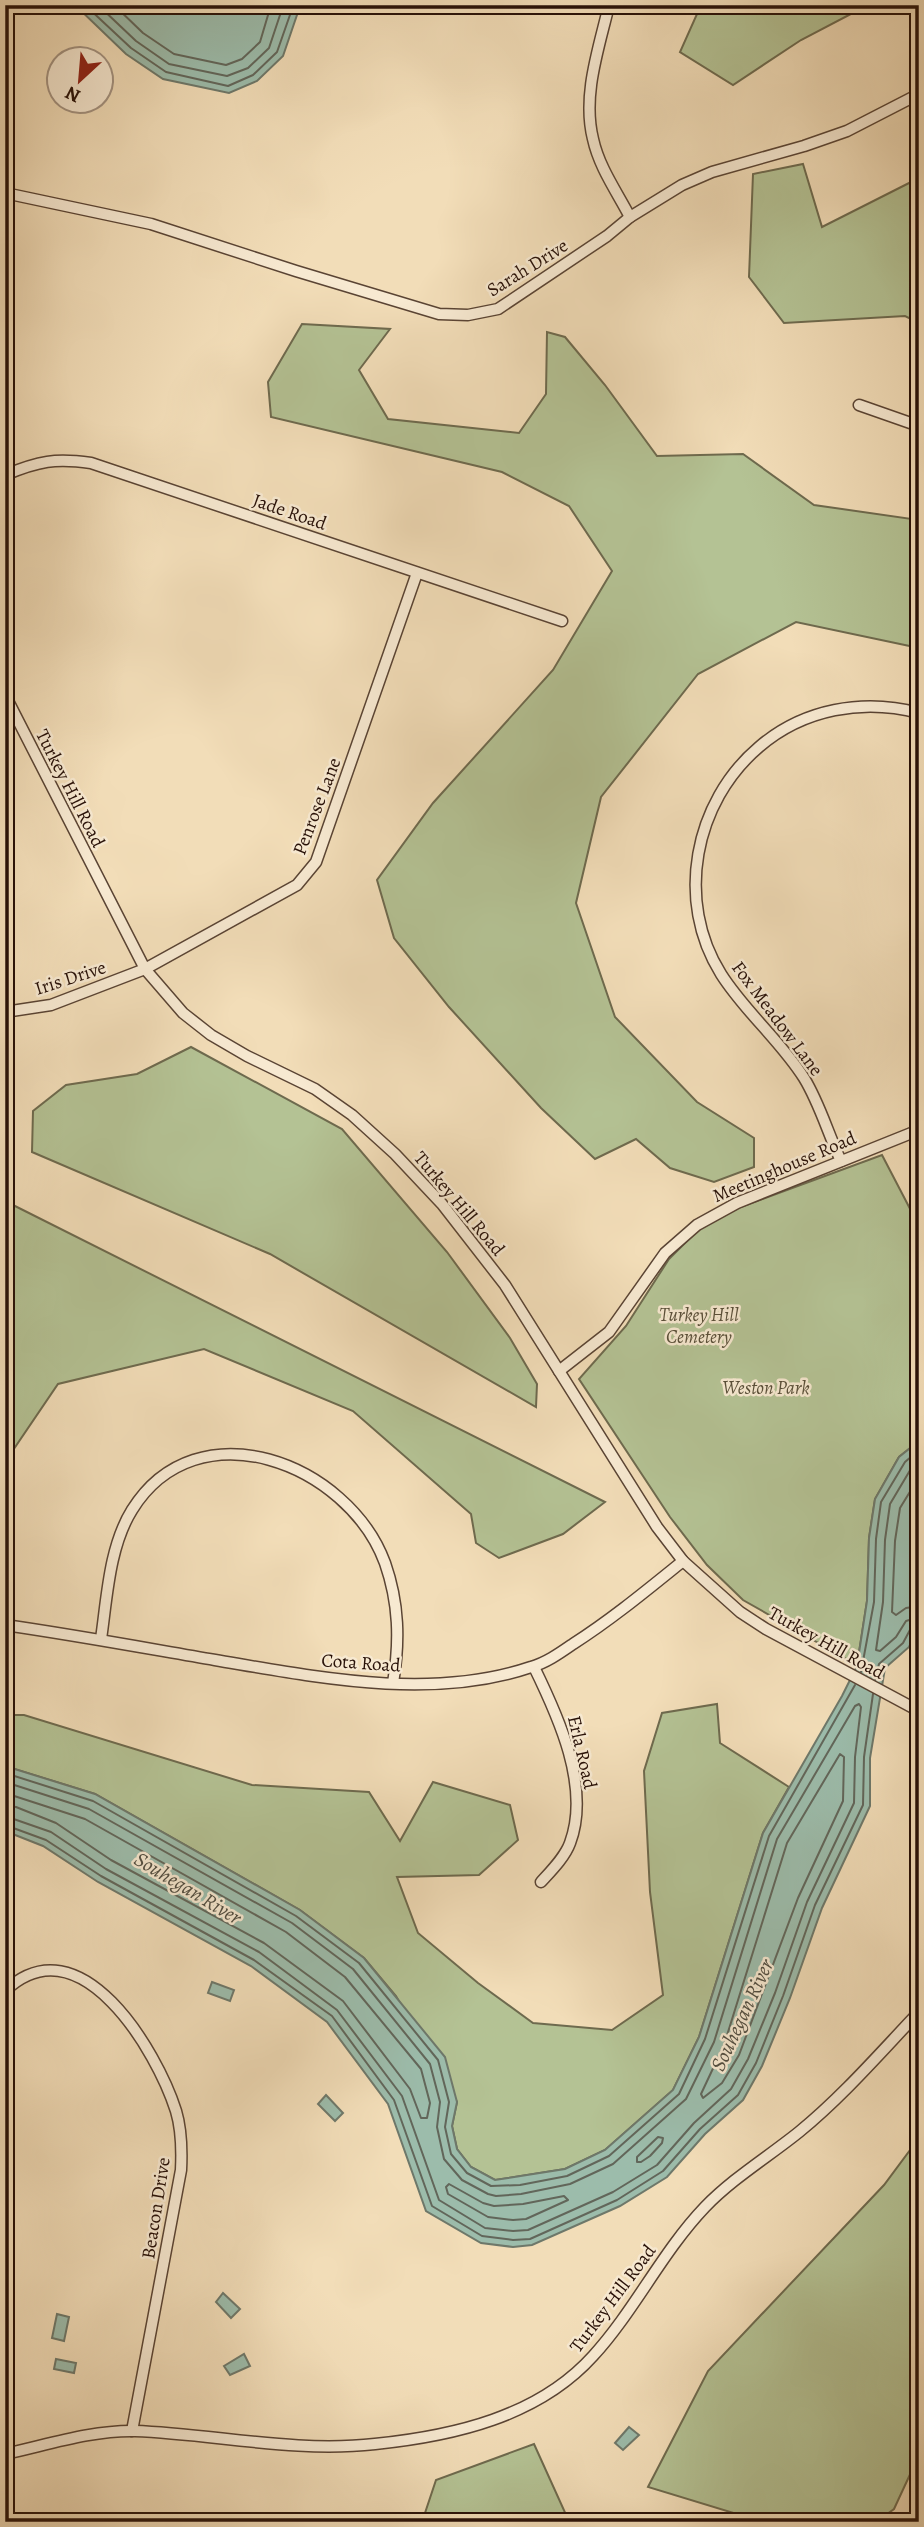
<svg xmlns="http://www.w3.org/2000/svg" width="924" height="2527" font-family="Alegreya,serif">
<rect width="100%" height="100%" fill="#f2ddb8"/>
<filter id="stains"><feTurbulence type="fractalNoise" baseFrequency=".00286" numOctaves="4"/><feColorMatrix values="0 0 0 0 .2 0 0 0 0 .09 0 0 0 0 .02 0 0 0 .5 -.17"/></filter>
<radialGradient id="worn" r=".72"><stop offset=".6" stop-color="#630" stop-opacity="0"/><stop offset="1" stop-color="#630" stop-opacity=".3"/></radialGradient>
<g fill="#b4c294" stroke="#6e6a4e" stroke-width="2">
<path d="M701 5H868L801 40 733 85 680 52Z"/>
<path d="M803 164 822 227 919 178V323L905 316 784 323 749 277 753 174Z"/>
<path d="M302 324 390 329 359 370 388 419 519 433 546 394 547 332 565 337 605 385 657 456 743 454 814 505 919 520V648L796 622 698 674 601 797 576 903 615 1017 697 1102 754 1138V1167L714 1182 670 1168 636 1139 595 1159 541 1108 449 1007 394 938 377 880 433 803 553 670 612 571 569 506 502 472 271 417 268 382Z"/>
<path d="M191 1047 342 1129 447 1252 510 1338 537 1384 536 1407 270 1254 32 1152 33 1111 66 1085 137 1074Z"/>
<path d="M882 1155 919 1226V1441L899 1457 875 1499 869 1538 867 1601 857 1665 743 1600 707 1565 670 1517 579 1379 626 1326 669 1259 700 1228 738 1208Z"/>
<path d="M5 1201 605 1502 563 1534 499 1558 476 1543 471 1514 353 1411 204 1349 58 1384 5 1462Z"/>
<path d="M717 1704 720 1743 789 1787 763 1833 699 2037 673 2090 605 2150 565 2169 495 2180 471 2167 457 2149 452 2126 457 2102 396 1996 364 1958 300 1910 95 1794 5 1766V1715H24L252 1785 369 1792 400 1841 433 1782 510 1805 518 1840 479 1875 397 1877 418 1933 478 1983 533 2023 612 2030 663 1995 650 1892 644 1771 662 1713Z"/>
<path d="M919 2138V2455L894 2509 876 2522H763L648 2487 708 2371 884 2185Z"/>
<path d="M534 2444 567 2517 583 2522H422L436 2480Z"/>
</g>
<g fill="#9cbcab" stroke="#6e786a" stroke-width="2">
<path d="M75 5H296L298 12 283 56 257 81 229 93 163 79 126 54Z"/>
<path d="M919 1441V1626L909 1647 885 1668 870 1758V1806L822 1908 790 1998 762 2066 743 2100 705 2134 667 2177 620 2206 532 2245 513 2247 481 2243 426 2211 388 2104 327 2022 251 1966 98 1882 43 1846 5 1831V1766L95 1794 300 1910 364 1958 445 2057 457 2102 452 2126 457 2149 471 2167 495 2180 565 2169 605 2150 673 2090 699 2037 763 1833 842 1696 857 1666 867 1601 869 1538 875 1499 899 1457Z"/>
<path d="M212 1982 234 1990 230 2001 208 1993Z"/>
<path d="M326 2095 343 2113 335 2121 318 2104Z"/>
<path d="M223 2293 240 2309 231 2318 216 2302Z"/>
<path d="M57 2314 69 2317 64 2341 52 2338Z"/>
<path d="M244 2354 250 2366 230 2375 224 2366Z"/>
<path d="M56 2359 76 2363 74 2373 54 2369Z"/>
<path d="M629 2427 639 2435 623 2450 615 2443Z"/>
</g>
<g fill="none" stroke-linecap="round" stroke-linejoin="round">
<g stroke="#62665a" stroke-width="2">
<path d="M85 5 131 48 166 72 228 86 253 75 277 52 291 12 290 5"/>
<path d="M98 5 136 41 169 64 227 76 248 68 269 48 281 12V5"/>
<path d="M114 5 143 33 174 54 226 65 242 59 260 42 271 5"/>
<path d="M919 1460 912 1467 890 1504 885 1540 883 1602 876 1650 880 1651 896 1637 906 1621 919 1617"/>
<path d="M919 1477 900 1508 895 1541 892 1612 896 1615 906 1608 919 1606"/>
<path d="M861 1672 874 1602 876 1539 881 1502 905 1462 919 1450"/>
<path d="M875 1680 879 1664 903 1643 911 1628 919 1626"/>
<path d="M840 1754 844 1757 843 1801 798 1898 739 2055 722 2083 703 2098 701 2094 724 2045 787 1843Z"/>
<path d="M5 1773 93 1801 296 1916 359 1963 438 2060 449 2102 445 2127 451 2154 467 2173 491 2186 520 2185 567 2176 609 2156 679 2094 705 2039 769 1836 855 1685"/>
<path d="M5 1782 89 1809 292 1923 353 1969 430 2064 440 2102 437 2127 444 2159 462 2180 488 2194 496 2196 521 2194 570 2184 613 2164 686 2099 714 2042 777 1839 855 1706 859 1704 861 1707 855 1757 854 1803 807 1902 775 1993 748 2059 731 2089 694 2123 657 2165 613 2192 528 2230 513 2231 485 2228 439 2200 402 2096 337 2010 259 1952 106 1869 51 1832 5 1816"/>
<path d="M5 1793 85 1819 286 1932 345 1977 421 2069 430 2103 427 2118H421L410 2089 343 2001 264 1943 111 1860 56 1823 16 1807 5 1806"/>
<path d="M5 1825 46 1840 101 1876 254 1960 332 2016 394 2100 432 2206 482 2236 513 2240 530 2239 617 2200 663 2171 700 2129 738 2095 756 2063 783 1996 815 1905 863 1805 864 1757 873 1694"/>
<path d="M658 2137 663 2138 662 2143 650 2156 641 2162H637V2157Z"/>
<path d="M449 2184 483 2203 494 2206 523 2204 564 2196 568 2200 526 2219 513 2220 488 2217 448 2194 446 2187Z"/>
</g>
<g stroke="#5a4434" stroke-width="13">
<g id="street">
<path d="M609 5C599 48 582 95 593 139 599 167 617 192 630 217"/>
<path d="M5 193 151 224 296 271 439 314 468 315 498 309 607 236 630 217 682 185 712 172 804 146 847 131 919 94"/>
<path d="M859 405 919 426"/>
<path d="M5 475C39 461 55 458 91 463L562 621"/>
<path d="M5 695 145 969 183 1013 211 1035 247 1056 315 1089 352 1115 395 1154 442 1204 505 1285 657 1527 683 1561 740 1612 766 1629 919 1711"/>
<path d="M5 1012 51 1005 145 969 297 885 316 862 417 573"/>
<path d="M841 1161C828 1134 820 1104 804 1078 780 1040 745 1012 721 974 675 901 694 802 759 747 803 709 863 698 919 713"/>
<path d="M559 1371 609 1332 665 1253 697 1225 737 1203 919 1130"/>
<path d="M5 1625C75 1635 145 1648 215 1660 316 1677 431 1701 531 1667 546 1663 560 1653 573 1644 612 1619 647 1590 683 1561"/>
<path d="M101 1639C107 1598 109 1547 132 1510 197 1405 348 1463 385 1563 399 1603 400 1641 393 1683"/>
<path d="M534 1667C558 1716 591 1787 570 1843 565 1857 551 1871 541 1882"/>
<path d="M5 1991C80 1920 157 2051 176 2111 182 2131 182 2150 181 2170L132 2431"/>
<path d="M5 2454C47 2445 92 2430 135 2431 215 2434 294 2453 375 2444 453 2436 538 2417 593 2356 635 2310 662 2252 705 2207 733 2178 768 2157 799 2132 843 2096 880 2053 919 2012"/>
</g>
</g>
<use href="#street" stroke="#f7e9d1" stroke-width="10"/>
</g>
<g text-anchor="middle" stroke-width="5" stroke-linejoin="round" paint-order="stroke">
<g font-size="19" fill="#281108" stroke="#f7e9d1">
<text transform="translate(527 267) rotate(-32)" y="7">Sarah Drive</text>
<text transform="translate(290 511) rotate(19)" y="7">Jade Road</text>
<text transform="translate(71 788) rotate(63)" y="7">Turkey Hill Road</text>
<text transform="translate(316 806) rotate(-69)" y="7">Penrose Lane</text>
<text transform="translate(70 977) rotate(-18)" y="7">Iris Drive</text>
<text transform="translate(778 1018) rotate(53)" y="7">Fox Meadow Lane</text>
<text transform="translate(784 1166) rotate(-23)" y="7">Meetinghouse Road</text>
<text transform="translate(460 1203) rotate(50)" y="7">Turkey Hill Road</text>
<text transform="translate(827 1642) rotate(29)" y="7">Turkey Hill Road</text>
<text transform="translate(361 1662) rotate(4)" y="7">Cota Road</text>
<text transform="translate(583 1752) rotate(77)" y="7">Erla Road</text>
<text transform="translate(155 2208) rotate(-81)" y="7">Beacon Drive</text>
<text transform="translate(612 2298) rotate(-53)" y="7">Turkey Hill Road</text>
</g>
<g font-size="19" font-style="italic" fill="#594f39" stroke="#f7e9d1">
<text x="699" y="1321">Turkey Hill<tspan x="699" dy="22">Cemetery</tspan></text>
<text x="766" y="1394">Weston Park</text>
</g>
<g font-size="21" font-style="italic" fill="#514d41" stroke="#f7e9d1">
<text transform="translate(188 1888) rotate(31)" y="7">Souhegan River</text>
<text transform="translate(742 2015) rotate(-65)" y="7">Souhegan River</text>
</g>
</g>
<rect width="924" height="2527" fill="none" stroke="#f2ddb8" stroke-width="28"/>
<rect x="7" y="7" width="910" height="2513" fill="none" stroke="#281108" stroke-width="3.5"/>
<rect x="14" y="14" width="896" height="2499" fill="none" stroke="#281108" stroke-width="2"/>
<g transform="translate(80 80) rotate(206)"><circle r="33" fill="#f7e9d1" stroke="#a49381" stroke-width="2"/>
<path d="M0-5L12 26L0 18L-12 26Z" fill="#8f2418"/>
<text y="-10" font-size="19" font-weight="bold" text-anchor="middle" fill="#281108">N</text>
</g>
<rect width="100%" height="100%" filter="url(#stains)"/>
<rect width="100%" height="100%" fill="url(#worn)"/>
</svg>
